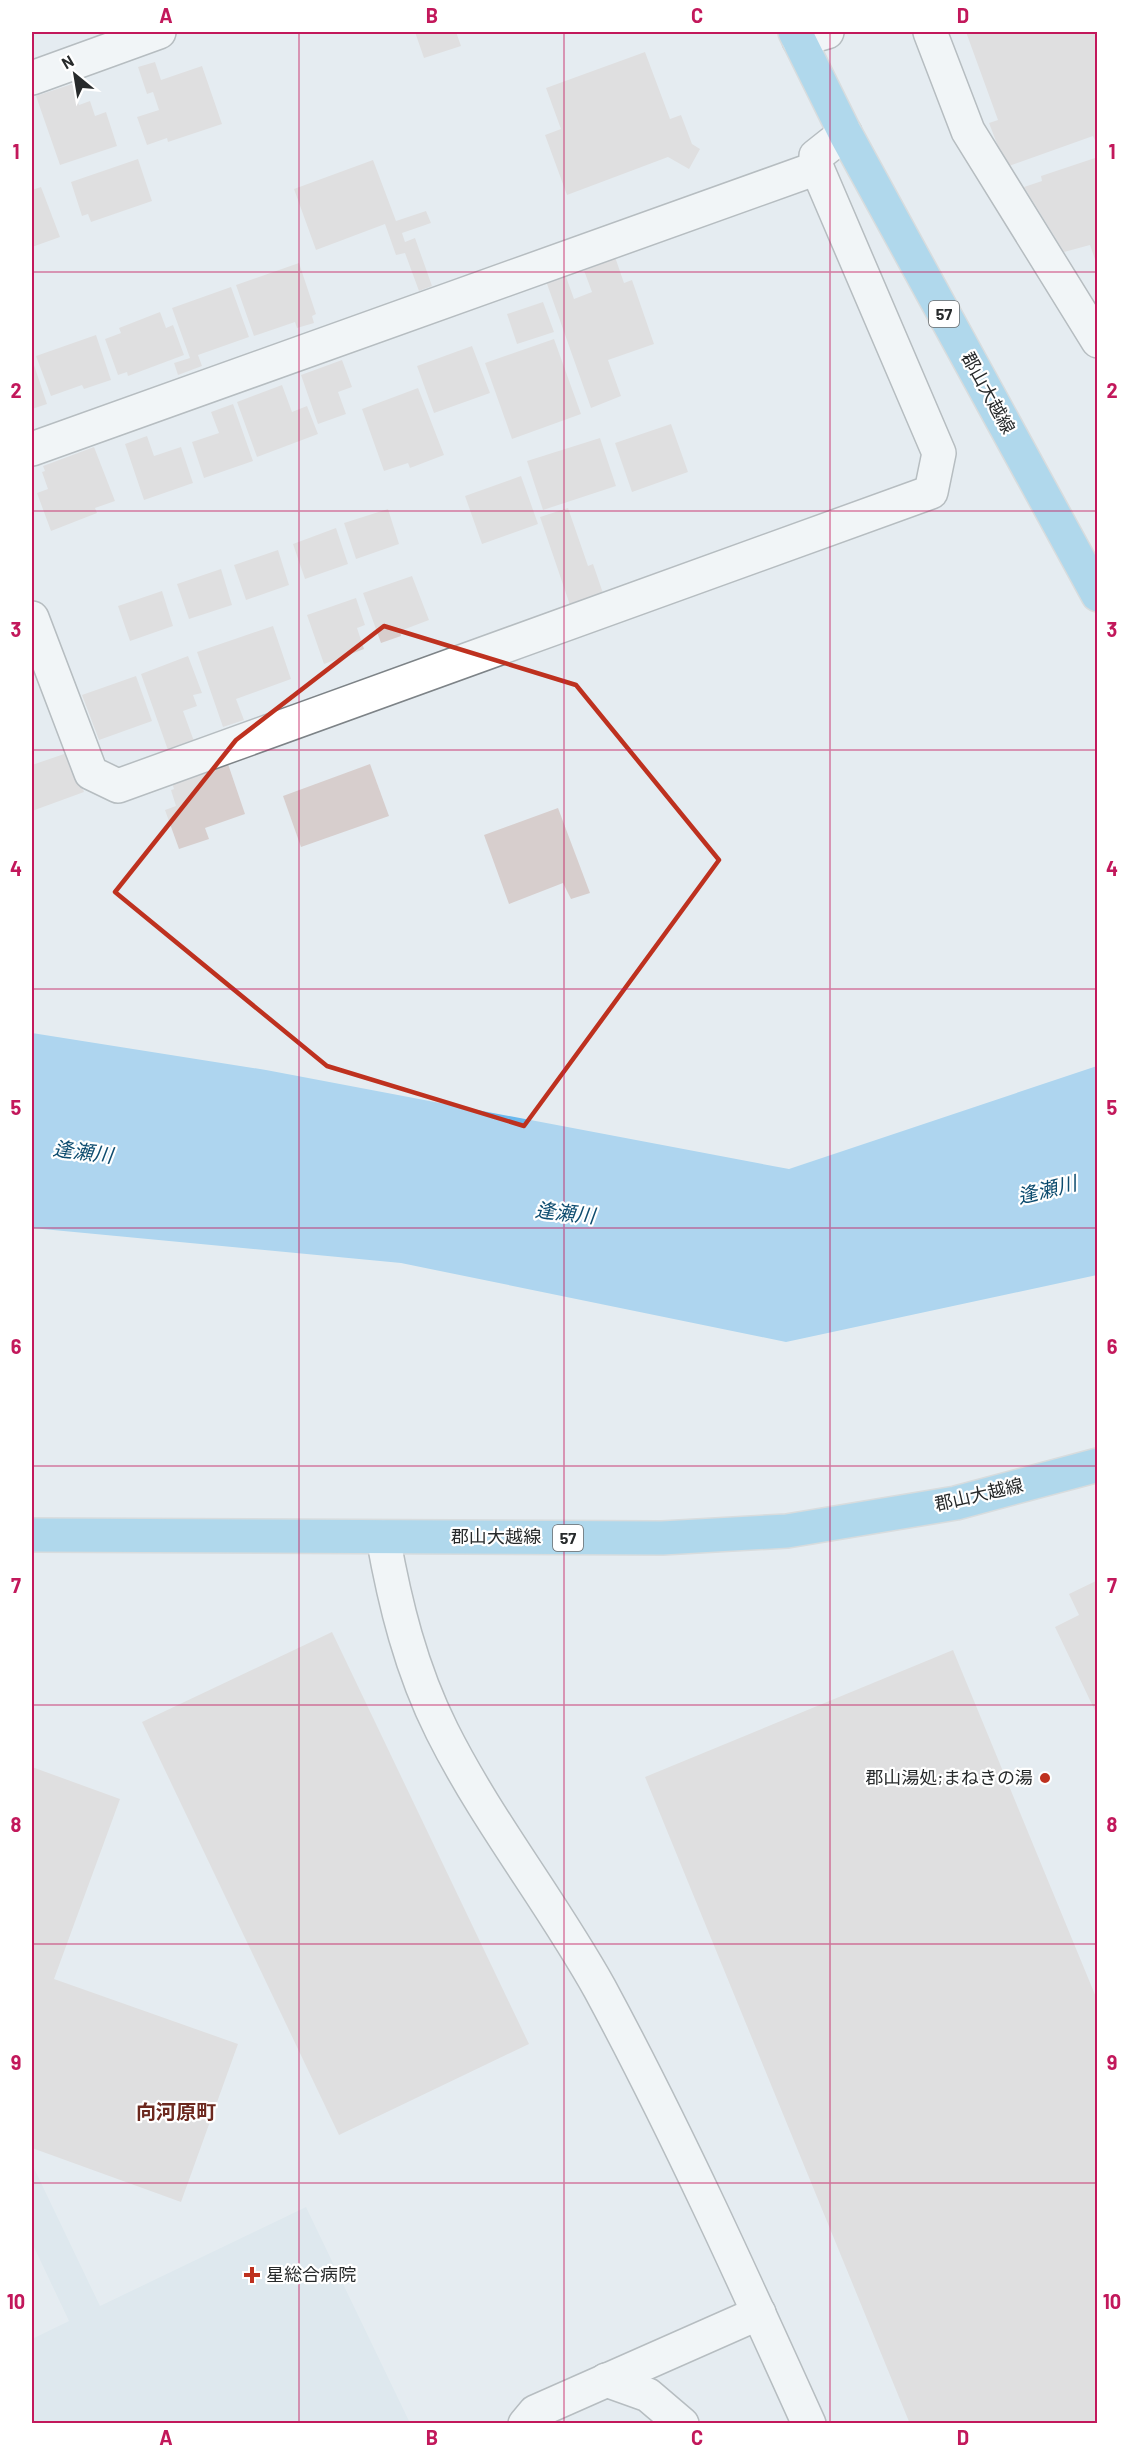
<svg xmlns="http://www.w3.org/2000/svg" width="1129" height="2455" font-family="Barlow,'Noto Sans JP',sans-serif">
<rect width="100%" height="100%" fill="#e5ecf1"/>
<path fill="#d5e2ec" d="M32 2164 100 2306 306 2207 410 2423H32V2339L69 2321 32 2243Z"/>
<path fill="#6ab9ee" d="M32 1033 266 1070 789 1169 1097 1066V1275L786 1342 401 1263 32 1228Z"/>
<g fill="#d7cecd">
<path d="M415 32H456L461 46 424 58Z"/>
<path d="M966 32H1098V147L1093 136 1006 167 989 123 998 120Z"/>
<path d="M645 52 670 119 681 115 692 144 700 149 689 169 668 157 567 195 545 135 561 129 546 88Z"/>
<path d="M155 62 161 80 202 66 222 124 168 142 167 138 147 145 137 117 159 110 153 92 147 94 138 67Z"/>
<path d="M72 84 79 105 90 101 95 116 106 112 117 146 60 165 36 96Z"/>
<path d="M1098 157V264L1097 265 1090 245 1064 252 1024 187 1042 181 1041 176Z"/>
<path d="M138 159 152 201 91 222 88 214 82 216 71 182Z"/>
<path d="M373 160 396 221 426 211 431 223 402 233 405 242 415 238 432 286 419 291 405 253 396 255 385 224 316 250 294 189Z"/>
<path d="M41 187 60 237 32 247V190Z"/>
<path d="M614 254 624 283 632 280 654 344 608 360 621 396 591 408 546 281 565 274 574 299 592 292 582 265Z"/>
<path d="M299 263 316 314 312 316 314 323 297 328 295 322 254 336 236 285Z"/>
<path d="M231 287 249 337 198 355 202 366 178 375 174 363 190 358 172 308Z"/>
<path d="M543 302 554 332 517 344 507 314Z"/>
<path d="M160 312 166 328 173 325 184 355 128 376 127 372 118 375 105 339 121 333 119 328Z"/>
<path d="M96 335 111 380 84 389 82 385 51 396 36 356Z"/>
<path d="M554 339 581 414 512 439 485 363Z"/>
<path d="M472 346 490 393 434 413 417 366Z"/>
<path d="M32 359 47 404 32 409Z"/>
<path d="M342 360 352 387 338 392 346 414 318 424 301 375Z"/>
<path d="M282 385 292 412 307 406 318 434 257 457 237 402Z"/>
<path d="M418 388 444 455 410 468 408 463 384 471 362 409Z"/>
<path d="M233 404 253 461 204 478 192 442 219 433 211 412Z"/>
<path d="M671 424 688 472 632 492 615 443Z"/>
<path d="M147 436 154 456 181 447 193 483 144 500 125 444Z"/>
<path d="M600 438 616 486 543 510 527 461Z"/>
<path d="M94 447 115 501 95 508 97 513 51 531 37 493 48 489 42 472 45 471 43 466Z"/>
<path d="M521 476 538 524 482 544 465 496Z"/>
<path d="M568 508 588 566 593 564 604 596 571 608 540 517Z"/>
<path d="M388 509 399 544 356 559 344 523Z"/>
<path d="M336 528 348 564 305 579 293 544Z"/>
<path d="M278 550 289 585 246 600 234 565Z"/>
<path d="M221 569 232 605 189 619 177 584Z"/>
<path d="M412 576 429 620 400 631 401 636 381 643 363 593Z"/>
<path d="M162 591 173 626 130 641 118 606Z"/>
<path d="M356 598 365 625 357 628 364 649 324 664 307 615Z"/>
<path d="M273 626 291 679 236 699 244 720 223 727 197 652Z"/>
<path d="M188 656 202 693 193 695 197 706 183 711 195 744 169 753 141 674Z"/>
<path d="M136 676 152 721 99 740 82 695Z"/>
<path d="M70 752 84 792 32 811V765Z"/>
<path d="M228 764 245 814 205 828 209 839 179 849 165 810 176 806 171 790 174 789 172 783Z"/>
<path d="M370 764 389 816 301 847 283 796Z"/>
<path d="M558 808 590 893 571 899 563 883 509 904 484 835Z"/>
<path d="M1098 1580V1717L1055 1627 1079 1615 1069 1594Z"/>
<path d="M332 1632 529 2044 339 2135 142 1722Z"/>
<path d="M953 1650 1098 2002V2424H910L645 1777Z"/>
<path d="M32 1767 120 1799 54 1979 238 2044 181 2202 32 2148Z"/>
</g>
<g fill="none" stroke-linecap="round" stroke-linejoin="round">
<g stroke="#7d8387" stroke-width="36">
<g id="minor">
<path d="M930 32 968 131 1098 341"/>
<path d="M799 40 827 32"/>
<path d="M32 78 159 32"/>
<path d="M32 449 817 168"/>
<path d="M32 618 91 773 118 786 931 492 939 453 817 168 816 156 845 133"/>
<path d="M383 1537C395 1604 411 1669 442 1731 487 1821 551 1901 600 1989 676 2130 743 2278 809 2424"/>
<path d="M606 2380 648 2395 682 2424"/>
<path d="M525 2424 535 2412 759 2313"/>
</g>
</g>
<g stroke="#c7c8c8" stroke-width="36">
<g id="major">
<path d="M795 32 845 133 1098 595"/>
<path d="M32 1535 662 1538 787 1531 956 1503 1098 1465"/>
</g>
</g>
<use href="#minor" stroke="#fff" stroke-width="33"/>
<use href="#major" stroke="#70bfe6" stroke-width="33"/>
</g>
<path d="M0 0H1129V2455H0ZM384 626 576 685 719 860 524 1126 327 1066 115 892 236 740Z" fill="#e5ecf1" fill-opacity=".55" fill-rule="evenodd"/>
<path fill="none" stroke="#be311f" stroke-width="4.5" stroke-linejoin="round" d="M384 626 576 685 719 860 524 1126 327 1066 115 892 236 740Z"/>
<path fill="none" stroke="#c2185b" stroke-width="1.5" stroke-opacity="0.55" d="M299 32V2424M564 32V2424M830 32V2424M32 272H1098M32 511H1098M32 750H1098M32 989H1098M32 1228H1098M32 1466H1098M32 1705H1098M32 1944H1098M32 2183H1098"/>
<g fill="#be311f" stroke="#fff" stroke-width="2">
<circle cx="1045" cy="1778" r="6"/>
<path d="M249 2266h6v6h6v6h-6v6h-6v-6h-6v-6h6z"/>
</g>
<g text-anchor="middle" stroke-width="4.5" stroke-linejoin="round" paint-order="stroke">
<g fill="#fff" stroke="#686a6b" stroke-width="1.5">
<rect x="929" y="301" width="30" height="26" rx="4.5"/>
<rect x="553" y="1525" width="30" height="26" rx="4.5"/>
</g>
<g font-size="16" font-weight="bold" fill="#272a2b">
<text x="944" y="320">57</text>
<text x="568" y="1544">57</text>
</g>
<g font-size="18" fill="#272a2b" stroke="#fff">
<text transform="translate(988 393) rotate(61)" y="6">郡山大越線</text>
<text transform="translate(979 1495) rotate(-13)" y="6">郡山大越線</text>
<text x="496" y="1543">郡山大越線</text>
</g>
<g font-size="18" fill="#272a2b" stroke="#fff" text-anchor="end">
<text x="1033" y="1784">郡山湯処;まねきの湯</text>
<text x="266" y="2281" text-anchor="start">星総合病院</text>
</g>
<g font-size="20" font-style="italic" fill="#0d4c6f" stroke="#fff">
<text transform="translate(83 1152) rotate(7)" y="7">逢瀬川</text>
<text transform="translate(1047 1190) rotate(-14)" y="7">逢瀬川</text>
<text transform="translate(565 1213) rotate(6)" y="7">逢瀬川</text>
</g>
<g font-size="20" font-weight="bold" fill="#6c281e" stroke="#fff">
<text x="176" y="2119">向河原町</text>
</g>
</g>
<rect width="1129" height="2455" fill="none" stroke="#ffffff" stroke-width="66"/>
<g transform="translate(75 75) rotate(330)" stroke="#ffffff" stroke-width="4.5" paint-order="stroke">
<path d="M0-4.5L10 22L0 15L-10 22Z" fill="#272a2b"/>
<text y="-9" font-size="16" font-weight="bold" text-anchor="middle" fill="#272a2b">N</text>
</g>
<rect x="33" y="33" width="1063" height="2389" fill="none" stroke="#c2185b" stroke-width="2"/>
<g font-size="20" text-anchor="middle" font-weight="bold" fill="#c2185b">
<text x="166" y="23">A</text>
<text x="432" y="23">B</text>
<text x="697" y="23">C</text>
<text x="963" y="23">D</text>
<text x="16" y="159">1</text>
<text x="1112" y="159">1</text>
<text x="16" y="398">2</text>
<text x="1112" y="398">2</text>
<text x="16" y="637">3</text>
<text x="1112" y="637">3</text>
<text x="16" y="876">4</text>
<text x="1112" y="876">4</text>
<text x="16" y="1115">5</text>
<text x="1112" y="1115">5</text>
<text x="16" y="1354">6</text>
<text x="1112" y="1354">6</text>
<text x="16" y="1593">7</text>
<text x="1112" y="1593">7</text>
<text x="16" y="1832">8</text>
<text x="1112" y="1832">8</text>
<text x="16" y="2070">9</text>
<text x="1112" y="2070">9</text>
<text x="16" y="2309">10</text>
<text x="1112" y="2309">10</text>
<text x="166" y="2445">A</text>
<text x="432" y="2445">B</text>
<text x="697" y="2445">C</text>
<text x="963" y="2445">D</text>
</g>
</svg>
